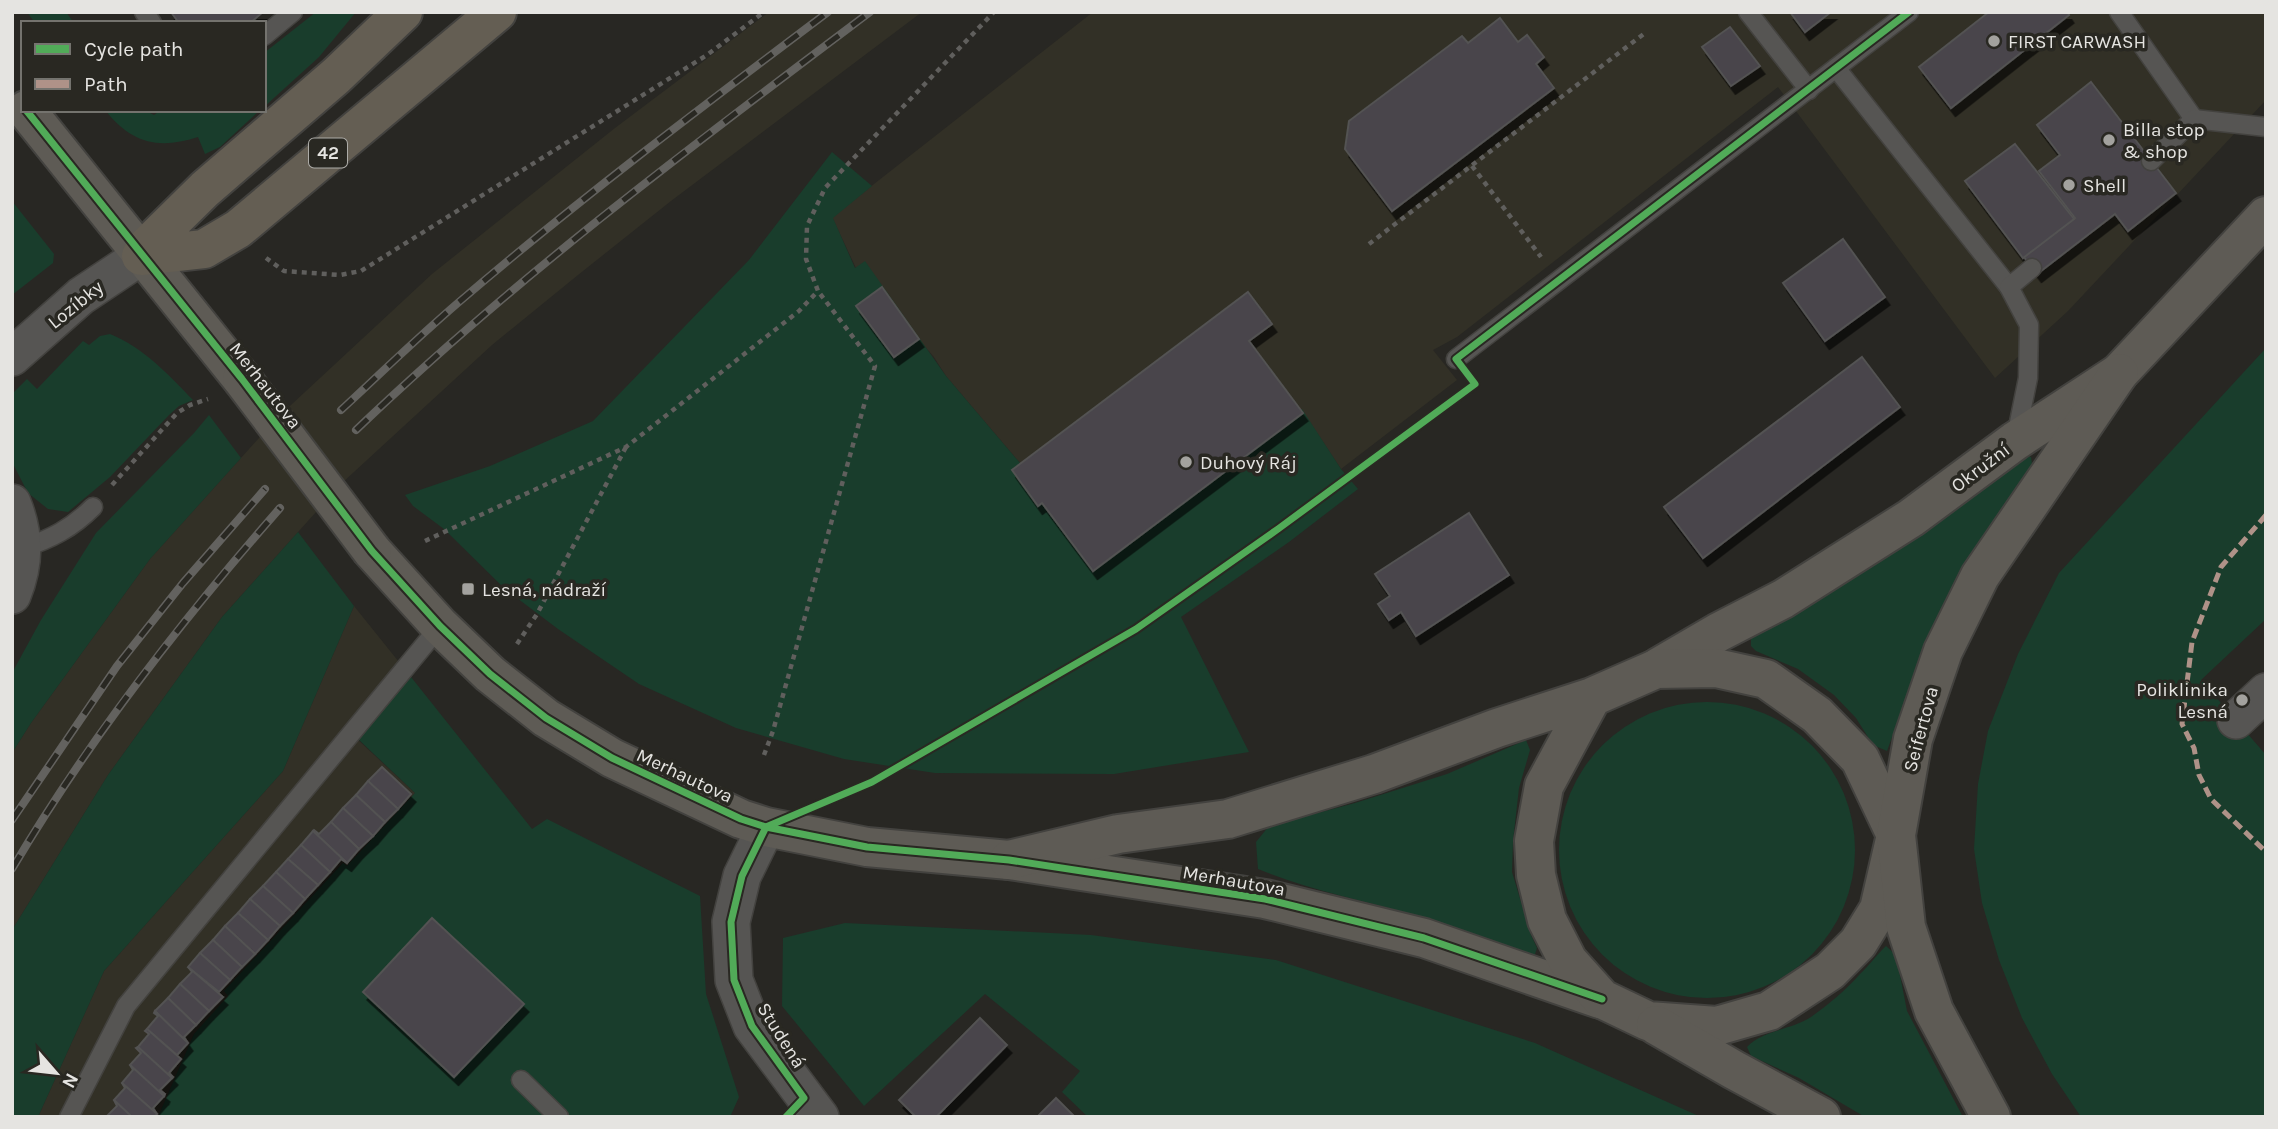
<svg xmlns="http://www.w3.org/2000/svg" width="2278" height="1129" font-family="Karla,sans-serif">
<defs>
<filter id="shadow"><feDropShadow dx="4.5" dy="8" stdDeviation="0" flood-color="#0009"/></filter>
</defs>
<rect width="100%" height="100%" fill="#282723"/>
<g fill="#323026">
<path d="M769 12H922L671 201 578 275 492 345 342 483 222 617 108 775 12 930V753L31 723 150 559 277 418 432 274 615 128Z"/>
<path d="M1093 12H2266V100L2068 311 1995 378 1778 87 1457 337 1433 350 1457 380 1341 469 1301 409 1096 564 1020 463 946 376 934 357 856 268 832 217Z"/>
<path d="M354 606 411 677 357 739 415 793 347 866 342 863 224 991 229 996 194 1034 158 1117H38L104 971 283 771Z"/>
</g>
<g fill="#193d2c">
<path d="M27 12H66L74 23H35Z"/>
<path d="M316 12H356L319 57 264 107V53Z"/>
<path d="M105 110H144L154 115 161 110H260L220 147 205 154 198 137C158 150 131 143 105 110Z"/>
<path d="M832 152 872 186 833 218 855 268 865 261 946 376 1020 463 1096 564 1302 409 1341 469 1358 489 1289 542 1181 617 1249 752 1114 774 935 773 844 759 736 728 639 684 558 629 505 589 444 529 413 506 405 495 490 466 593 421 749 260Z"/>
<path d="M12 201 54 254 53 263 12 295Z"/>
<path d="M110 334C144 348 168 374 193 400L179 406 169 415 110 477 68 512 48 509 28 493 12 462V394L27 379 37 389 83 341 89 345 100 336Z"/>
<path d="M2266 348V619L2201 680 2266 755V1117H2081L2052 1074 2022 1018 1999 960 1982 903 1974 849 1978 784 1988 731 2018 654 2059 573Z"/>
<path d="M209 415 241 458 150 559 31 723 12 753V673L41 620 96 533 194 433Z"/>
<path d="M2024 455 2031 457 2032 464 1943 606 1924 649 1887 751 1873 745 1856 718 1834 695 1798 669 1756 651 1751 646V638L1762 629Z"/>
<path d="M298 532 354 606 283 771 104 971 38 1117H12V930L108 775 222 617Z"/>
<path d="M411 677 532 829 547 819 700 896 706 994 739 1097 730 1117H158L194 1034 228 996 224 991 343 863 347 866 415 793 357 738Z"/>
<circle cx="1707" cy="850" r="148"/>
<path d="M1526 740 1530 750 1519 788 1513 841 1512 872 1531 935 1537 948 1534 957C1492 941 1450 925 1407 913 1357 899 1306 889 1258 869L1256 842 1269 826 1355 803 1447 774Z"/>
<path d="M845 923 1091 935 1276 960 1535 1043 1701 1117H1088L1062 1092 1080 1071 985 994 864 1106 782 1006 783 938Z"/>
<path d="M1886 946 1896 955 1907 1011 1963 1117H1865L1799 1078 1751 1056 1747 1047C1763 1030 1791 1030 1811 1017 1828 1005 1846 990 1860 974 1870 965 1876 955 1886 946Z"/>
</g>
<g fill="#48454c" stroke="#535252" stroke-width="2" filter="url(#shadow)">
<path d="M171 12H263L250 23H179Z"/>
<path d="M1790 12H1831L1805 32Z"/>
<path d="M1989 12H2067L2069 15 1951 108 1919 67Z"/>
<path d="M1500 18 1518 42 1527 35 1544 57 1536 64 1554 88 1392 211 1345 149 1349 121 1462 36 1468 43Z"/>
<path d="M1730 27 1760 66 1731 86 1702 47Z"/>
<path d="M2091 82 2176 193 2128 231 2115 214 2037 274 2024 257 2075 218 2039 171 2060 155 2037 125Z"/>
<path d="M2015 144 2074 219 2023 258 1965 181Z"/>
<path d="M1843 239 1885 297 1825 341 1783 283Z"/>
<path d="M882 287 919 339 894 357 856 306Z"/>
<path d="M1248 292 1272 324 1249 341 1303 413 1093 571 1042 503 1038 506 1012 470Z"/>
<path d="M1862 357 1900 407 1703 558 1664 507Z"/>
<path d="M1469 513 1509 575 1416 636 1401 612 1389 620 1378 604 1390 596 1375 574Z"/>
<path d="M382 767 411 794 398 809 368 781Z"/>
<path d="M368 781 398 809 385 822 356 795Z"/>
<path d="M356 795 385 822 373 836 343 808Z"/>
<path d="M343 808 373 836 359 849 331 822Z"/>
<path d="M331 822 359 849 347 863 313 831 314 830 319 834Z"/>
<path d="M313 831 347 863 341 859 330 872 301 845Z"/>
<path d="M301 845 330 872 318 885 288 859Z"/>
<path d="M288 859 318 885 305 899 276 872Z"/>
<path d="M276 872 305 899 293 913 263 886Z"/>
<path d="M263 886 293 913 280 926 250 899Z"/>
<path d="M250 899 280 926 268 940 238 913Z"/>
<path d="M238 913 268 940 255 954 225 926Z"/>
<path d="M432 918 524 1004 454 1077 363 992Z"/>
<path d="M225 926 255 954 242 967 213 940Z"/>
<path d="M213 940 242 967 230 980 200 953Z"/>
<path d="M200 953 230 980 219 992 188 967Z"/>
<path d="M188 967 223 997 209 1011 180 984 192 972Z"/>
<path d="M180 984 209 1011 196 1025 168 998Z"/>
<path d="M168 998 196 1025 184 1037 188 1043 155 1011Z"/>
<path d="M155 1011 188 1043 177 1055 147 1029 158 1016 154 1013Z"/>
<path d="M980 1018 1007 1045 936 1117H916L899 1100Z"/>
<path d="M147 1029 181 1059 169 1073 173 1077 172 1078 138 1047 149 1034 145 1031Z"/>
<path d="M138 1047 172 1078 160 1090 165 1094 164 1096 130 1065 141 1053 136 1048Z"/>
<path d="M130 1065 164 1096 153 1108 157 1114 122 1083 133 1070Z"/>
<path d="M122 1083 157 1114 154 1117H132L114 1100 125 1088Z"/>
<path d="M1056 1098 1075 1117H1037Z"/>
<path d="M114 1100 132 1117H106L117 1106Z"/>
</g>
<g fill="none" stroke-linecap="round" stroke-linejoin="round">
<g stroke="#43423f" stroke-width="21">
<g id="lane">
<path d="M144 12 152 23"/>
<path d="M1748 12 1809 90"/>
<path d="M2119 12 2194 119"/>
<path d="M264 36 293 12"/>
<path d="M1836 68 2009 287"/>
<path d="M2151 161 2194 119 2266 127"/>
<path d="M1456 359 1909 12"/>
<path d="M2016 437 2028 378 2029 325 2009 287 2032 268"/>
<path d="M23 548C51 539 72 528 93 507"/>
<path d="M521 1080 559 1117"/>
<path d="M69 1117 126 1006 440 626"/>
</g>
</g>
<g stroke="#43423f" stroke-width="40">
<g id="street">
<path d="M12 357 81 296 141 256"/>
<path d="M12 503C25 535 25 563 12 595"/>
<path d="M2236 720 2266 692"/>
<path d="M766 827 742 876 731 922 734 980 752 1026 820 1117"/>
</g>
</g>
<g stroke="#43423f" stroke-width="42">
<g id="secondary">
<path d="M26 110 242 379"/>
<path d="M372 551 440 626 490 674 546 718 612 758 741 819 766 827 867 847 1009 860 1265 899 1424 938 1600 999"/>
<path d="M1659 667 1719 632 1783 599 1911 518 2015 441 2119 373 2266 216"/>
<path d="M1009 860 1118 834 1228 819 1374 774 1497 728 1592 697 1656 669 1716 668 1766 679 1817 715 1860 759 1896 835 1879 909 1858 943 1830 971 1769 1011 1717 1026 1648 1021 1602 999 1568 961 1547 920 1536 875 1534 841 1544 786 1592 697"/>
<path d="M1656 1025 1734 1070 1821 1117"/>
<path d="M1991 1117 1934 1011 1906 927 1896 835 1913 739 1943 651 1980 576 2119 373"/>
</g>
</g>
<g stroke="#43423f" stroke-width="42">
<path id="highway" d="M403 12 336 76 205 189 146 247 141 256 204 249 238 229 497 12"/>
</g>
<g stroke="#605f5d" stroke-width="4.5" stroke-dasharray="5 5" stroke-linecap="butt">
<path d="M1472 166 1541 257"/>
<path d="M1369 244 1645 33"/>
<path d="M266 258 284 271 340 275 361 271 707 55 764 12"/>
<path d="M112 485 177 413 190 405 208 399"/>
<path d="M425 541 626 447 799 311 818 291 806 259 807 226 825 188 994 12"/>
<path d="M517 644 537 614 626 447"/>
<path d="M764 755 773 731 875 366 818 291"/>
<path d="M833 798 872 782 1136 629 1278 529 1469 388"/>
</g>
<use href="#lane" stroke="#565553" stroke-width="18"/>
<use href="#street" stroke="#565553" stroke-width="37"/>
<use href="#secondary" stroke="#5e5b55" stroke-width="38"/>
<use href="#highway" stroke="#645e53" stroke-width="38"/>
<g stroke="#63625f" stroke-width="8">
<g id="rail">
<path d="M341 410C380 374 418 337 459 302 578 200 703 106 828 12"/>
<path d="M356 430C516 277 693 145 870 12"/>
<path d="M12 820 117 666 183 583 265 489"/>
<path d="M12 869C89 739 181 621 280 508"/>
</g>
</g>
<use href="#rail" stroke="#292822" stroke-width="5" stroke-dasharray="16" stroke-linecap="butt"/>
<g stroke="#43423f" stroke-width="42" stroke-linecap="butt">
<path id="secondary-bridge" d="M242 379 372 551"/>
</g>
<use href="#secondary-bridge" stroke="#5e5b55" stroke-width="38"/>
<path stroke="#af9288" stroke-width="5" stroke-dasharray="10 5" stroke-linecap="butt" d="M2266 515 2221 567 2192 642 2182 724 2194 748 2199 775 2211 799 2266 852"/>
<g stroke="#292822" stroke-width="11">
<g id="cycleway">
<path d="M26 110 242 379 372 551 440 626 490 674 546 718 612 758 741 819 766 827 867 847 1009 860 1265 899 1424 938 1602 999"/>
<path d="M786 1117 804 1098 752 1026 734 980 731 922 742 876 766 827 872 782 1136 629 1278 529 1475 384 1456 359 1909 12"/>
</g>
</g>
<use href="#cycleway" stroke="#51ab58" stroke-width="7"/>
</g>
<g fill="#a3a29e" stroke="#292822" stroke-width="2.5">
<circle cx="1994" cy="41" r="7"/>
<circle cx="2109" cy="140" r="7"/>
<circle cx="2069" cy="185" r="7"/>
<circle cx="1186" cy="462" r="7"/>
<rect x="461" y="582" width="14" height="14" rx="3.5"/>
<circle cx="2242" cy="700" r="7"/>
</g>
<g text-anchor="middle" stroke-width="7" stroke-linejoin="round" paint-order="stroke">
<rect fill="#292822" stroke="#adaca8" stroke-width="2" x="309" y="138.5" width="38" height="29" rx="5"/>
<g font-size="18" font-weight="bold" fill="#e5e4e1">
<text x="328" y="159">42</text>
</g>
<g font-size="19" fill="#e5e4e1" stroke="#292822" text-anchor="start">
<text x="2008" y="48">FIRST CARWASH</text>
<text x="2123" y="136">Billa stop<tspan x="2123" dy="22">&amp; shop</tspan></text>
<text x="2083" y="192">Shell</text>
<text x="1200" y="469">Duhový Ráj</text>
<text x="482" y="596">Lesná, nádraží</text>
<text x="2228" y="696" text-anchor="end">Poliklinika<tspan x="2228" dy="22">Lesná</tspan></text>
</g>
<g font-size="19" fill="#e5e4e1" stroke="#292822">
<text transform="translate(75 304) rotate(-39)" y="7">Lozíbky</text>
<text transform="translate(266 385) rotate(52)" y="7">Merhautova</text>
<text transform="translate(1980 467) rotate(-37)" y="7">Okružní</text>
<text transform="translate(1920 729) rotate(-75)" y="7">Seifertova</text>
<text transform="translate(685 775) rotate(25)" y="7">Merhautova</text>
<text transform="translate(1234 880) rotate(10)" y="7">Merhautova</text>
<text transform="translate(782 1035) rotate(58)" y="7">Studená</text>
</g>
</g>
<rect width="2278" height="1129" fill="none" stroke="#e5e4e1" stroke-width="28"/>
<rect x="21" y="21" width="245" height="91" fill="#292822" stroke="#74736e" stroke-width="2"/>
<rect x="35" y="44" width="35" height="10" fill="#51ab58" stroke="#74736e" stroke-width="2"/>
<text x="84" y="56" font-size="21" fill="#e5e4e1">Cycle path</text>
<rect x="35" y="79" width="35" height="10" fill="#af9288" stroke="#74736e" stroke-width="2"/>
<text x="84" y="91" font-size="21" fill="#e5e4e1">Path</text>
<g transform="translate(56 1073) rotate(118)" stroke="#292822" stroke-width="5" paint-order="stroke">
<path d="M0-5L12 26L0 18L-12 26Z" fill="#e5e4e1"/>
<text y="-10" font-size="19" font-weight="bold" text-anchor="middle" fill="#e5e4e1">N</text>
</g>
</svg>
